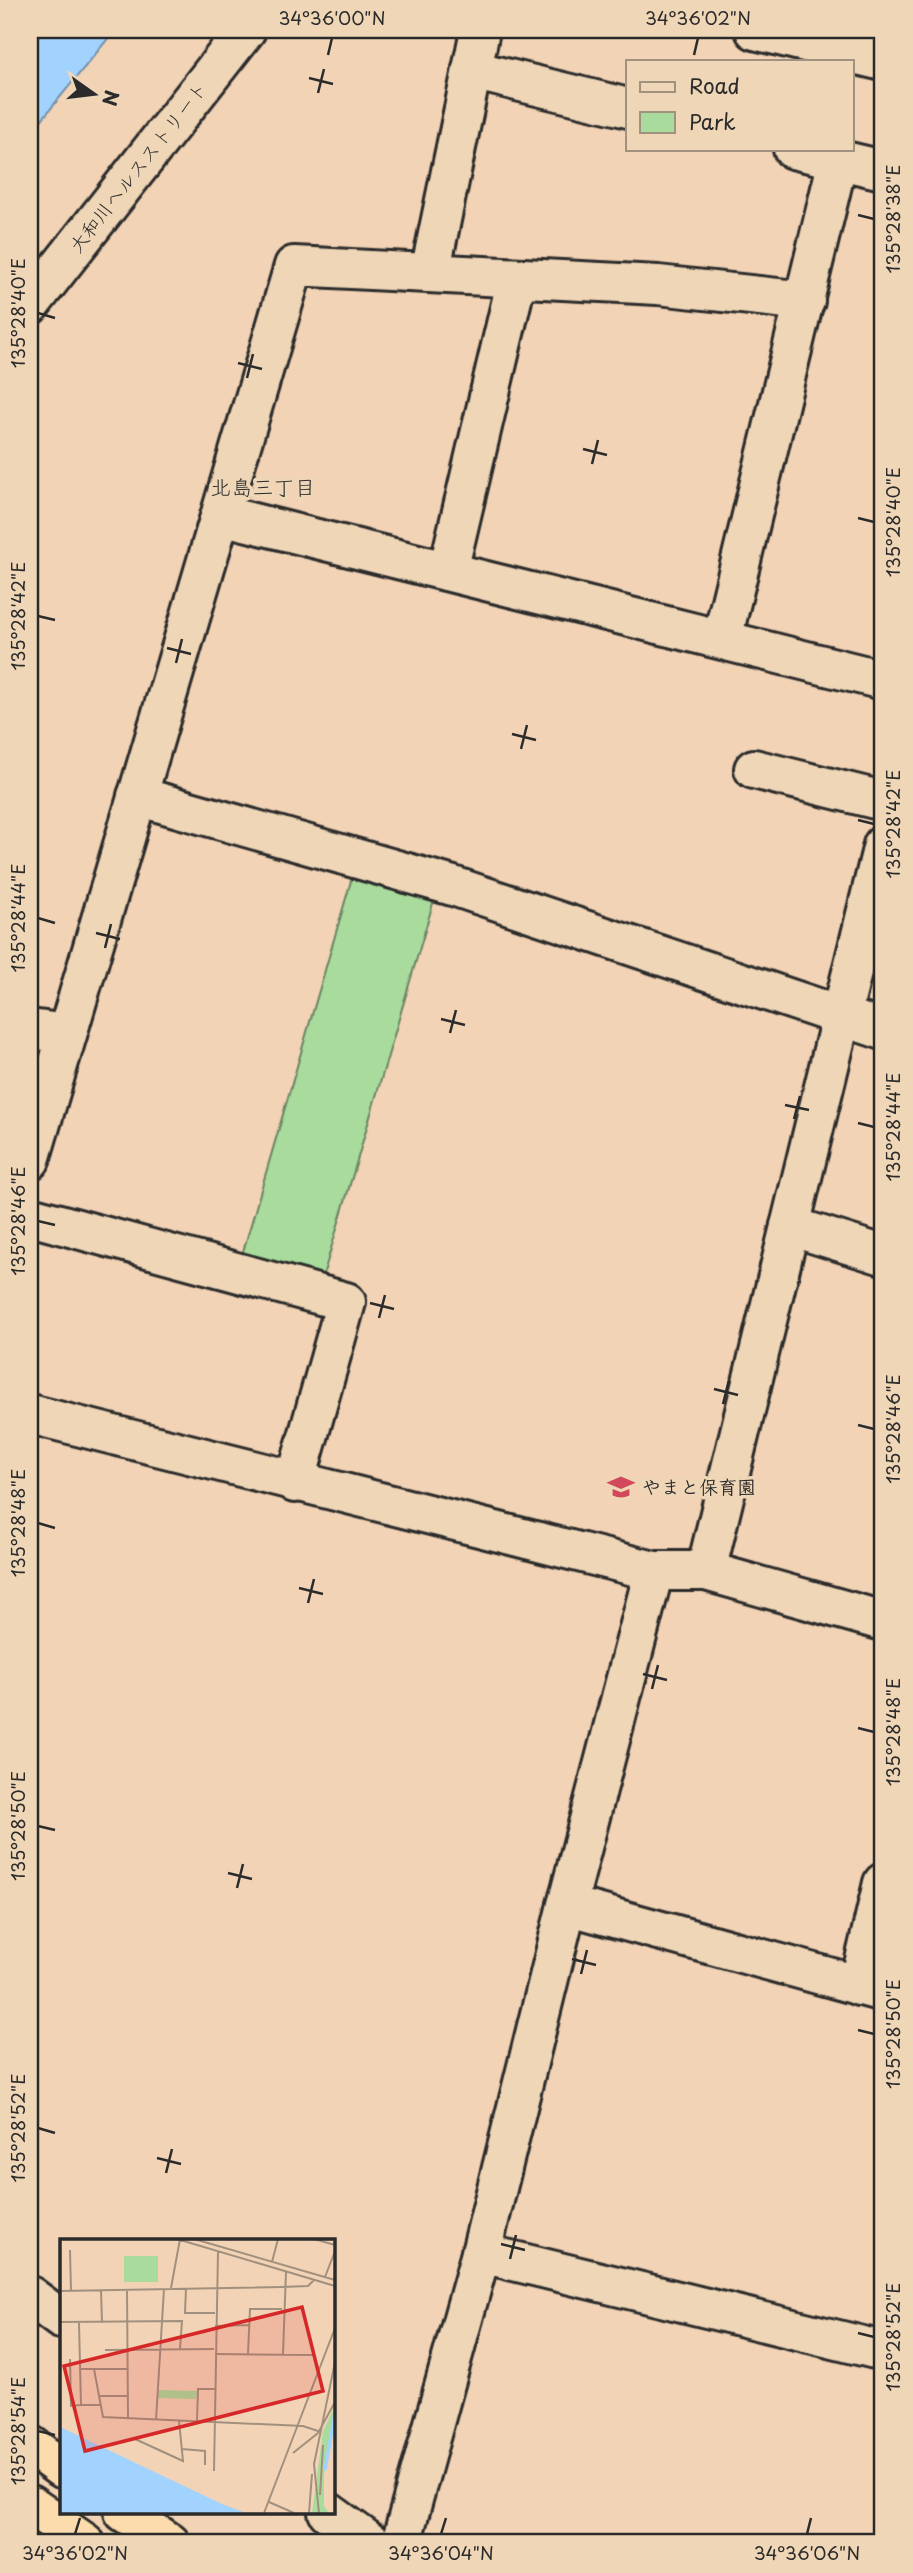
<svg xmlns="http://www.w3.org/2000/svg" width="913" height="2573" font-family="'Playpen Sans','Klee One',sans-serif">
<rect width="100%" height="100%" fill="#f2d3b5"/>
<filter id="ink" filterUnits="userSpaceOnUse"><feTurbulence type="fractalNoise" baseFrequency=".0143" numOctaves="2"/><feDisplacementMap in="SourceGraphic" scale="14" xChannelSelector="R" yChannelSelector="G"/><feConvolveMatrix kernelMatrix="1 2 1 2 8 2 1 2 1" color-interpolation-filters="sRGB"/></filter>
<g filter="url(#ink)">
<path fill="#a8db9c" stroke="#6a8364" stroke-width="2" d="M353 874 434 900 320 1286 240 1262Z"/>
<path fill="#a2d3ff" stroke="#7290aa" stroke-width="2" d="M30 30H115L30 134Z"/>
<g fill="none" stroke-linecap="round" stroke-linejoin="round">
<g stroke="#2b2b2b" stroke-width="44">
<g id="minor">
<path d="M755 30 883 61"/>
<path d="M472 70 480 30"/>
<path d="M793 149 883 170"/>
<path d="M430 273 472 70 628 108"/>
<path d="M30 305 246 30"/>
<path d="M221 515 883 680"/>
<path d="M448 571 517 278"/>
<path d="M722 639 838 160"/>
<path d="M754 769 883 801"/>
<path d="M137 796 453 886 883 1030"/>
<path d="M30 1029 67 1034"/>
<path d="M30 1160 294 266 658 285 805 301"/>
<path d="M30 1216 346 1302 295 1483"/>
<path d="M790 1226 883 1255"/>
<path d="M30 1414 654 1571H706L883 1621"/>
<path d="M706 1571 883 845"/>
<path d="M567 1905 883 1992"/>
<path d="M859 1986 883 1883"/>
<path d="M481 2253 883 2351"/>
<path d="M30 2296 61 2319"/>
<path d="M328 2512 371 2543"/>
<path d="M401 2543 481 2253 567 1905 654 1571"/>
</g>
</g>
<g stroke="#2b2b2b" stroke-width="44">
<g id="highway">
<path d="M30 2445 61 2468"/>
<path d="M30 2505 85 2543"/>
<path d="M124 2512 170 2543"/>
</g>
</g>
<use href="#minor" stroke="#efd6b7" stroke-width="38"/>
<use href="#highway" stroke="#fcdcac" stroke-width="38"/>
</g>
</g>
<path fill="none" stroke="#2b2b2b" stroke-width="2.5" d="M328 55 332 38M694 55 698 38M309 78 333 84M318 93 324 69M858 215 874 219M38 313 55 318M238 363 262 369M247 378 253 354M583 449 607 455M592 464 598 440M858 518 874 522M38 616 55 620M167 648 191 654M176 663 182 639M512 734 536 740M521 749 527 725M858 820 874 824M38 918 55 923M96 933 120 939M105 948 111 924M441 1019 465 1025M450 1033 456 1010M785 1105 809 1110M794 1119 800 1096M858 1123 874 1127M38 1221 55 1225M370 1303 394 1309M379 1318 385 1295M714 1389 738 1395M723 1404 729 1380M858 1425 874 1429M38 1523 55 1528M299 1588 323 1594M308 1603 314 1579M643 1674 667 1680M652 1689 658 1665M858 1728 874 1732M38 1826 55 1830M228 1873 252 1879M237 1888 243 1864M572 1959 596 1965M581 1974 587 1950M858 2030 874 2034M38 2128 55 2133M157 2158 181 2164M166 2173 172 2149M501 2244 525 2250M510 2259 516 2235M858 2333 874 2337M38 2431 55 2435M75 2534 80 2518M441 2534 446 2518M807 2534 811 2518"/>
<defs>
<g id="school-bare" transform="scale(2.1)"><path d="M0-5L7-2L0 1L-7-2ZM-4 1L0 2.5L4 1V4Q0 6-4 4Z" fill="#d1495b" stroke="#efd6b7" stroke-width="2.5" paint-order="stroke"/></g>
</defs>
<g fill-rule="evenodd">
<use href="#school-bare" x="621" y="1487"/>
</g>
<g text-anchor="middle" stroke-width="7" stroke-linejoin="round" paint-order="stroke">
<g font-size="19" fill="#2b2b2b" stroke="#efd6b7">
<text transform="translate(138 167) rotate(-52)" y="7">大和川ヘルスストリート</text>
</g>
<g font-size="19" font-weight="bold" fill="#2b2b2b" stroke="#efd6b7" text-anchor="start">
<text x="642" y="1494">やまと保育園</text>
</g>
<g font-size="21" fill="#2b2b2b" stroke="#efd6b7">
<text x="263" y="495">北島三丁目</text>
</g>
</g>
<g transform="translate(60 2239)">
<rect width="275" height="275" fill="#f2d3b5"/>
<path d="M64 17H98V43H64ZM98 151 137 152 136 160 98 159ZM275 167 264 235V267L269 274H252L263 192Z" fill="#a8db9c"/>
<path d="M0 188 162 265 186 274H0Z" fill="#a2d3ff"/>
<path fill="none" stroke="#a2d3ff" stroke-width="3.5" d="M265 231 275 175"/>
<path fill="none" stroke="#a2907e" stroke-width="2" d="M117 0 275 47M134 0 275 41M254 0 275 6M10 11 11 52M212 23 218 0M265 38 275 12M111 49 120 0M126 49 125 74H155M41 51 42 84M67 51 68 179M0 52 222 48 248 47 254 41M0 83 122 82 120 110M19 84 21 166H41M155 87 189 86M45 111 154 110M155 115 253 116M188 115 190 70H222M223 115 226 33M10 120 11 167 21 166M21 130H68M34 130 43 178 243 187 258 192M39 157H68M96 181 104 50M137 182 138 150H156M75 200 123 222 119 182M122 210 145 212V226M233 214 258 194 275 163M154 232 158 13M260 256 263 206M209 263 234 274M204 274 275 89M249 274 252 235M259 274 254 225 275 123"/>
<path fill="#d62828" fill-opacity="0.15" stroke="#d62828" stroke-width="3.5" d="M242 68 263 152 25 212 4 127Z"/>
<rect width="275" height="275" fill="none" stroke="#2b2b2b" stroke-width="3.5"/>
</g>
<rect width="913" height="2573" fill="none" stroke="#efd6b7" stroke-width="77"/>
<rect x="626" y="60" width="228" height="91" fill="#efd6b7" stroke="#a1927f" stroke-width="2"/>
<rect x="640" y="82" width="35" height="10" fill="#efd6b7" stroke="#a1927f" stroke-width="2"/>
<text x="689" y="94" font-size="21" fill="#2b2b2b">Road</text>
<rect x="640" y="112" width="35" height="21" fill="#a8db9c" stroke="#a1927f" stroke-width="2"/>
<text x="689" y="130" font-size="21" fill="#2b2b2b">Park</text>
<g transform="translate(94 94) rotate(104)" stroke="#efd6b7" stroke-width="5" paint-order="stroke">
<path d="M0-5L12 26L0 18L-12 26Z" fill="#2b2b2b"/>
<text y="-10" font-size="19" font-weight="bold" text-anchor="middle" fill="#2b2b2b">N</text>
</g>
<rect x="38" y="38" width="836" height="2496" fill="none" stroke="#2b2b2b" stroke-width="2.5"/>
<g font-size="18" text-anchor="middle" fill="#2b2b2b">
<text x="332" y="25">34°36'00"N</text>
<text x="698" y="25">34°36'02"N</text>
<text transform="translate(894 219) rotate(-90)" y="6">135°28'38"E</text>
<text transform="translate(19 313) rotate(-90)" y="6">135°28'40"E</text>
<text transform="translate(894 522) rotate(-90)" y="6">135°28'40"E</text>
<text transform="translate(19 616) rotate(-90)" y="6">135°28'42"E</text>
<text transform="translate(894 824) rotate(-90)" y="6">135°28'42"E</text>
<text transform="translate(19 918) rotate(-90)" y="6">135°28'44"E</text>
<text transform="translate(894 1127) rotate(-90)" y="6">135°28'44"E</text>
<text transform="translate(19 1221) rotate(-90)" y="6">135°28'46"E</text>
<text transform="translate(894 1429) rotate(-90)" y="6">135°28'46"E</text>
<text transform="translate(19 1523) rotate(-90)" y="6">135°28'48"E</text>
<text transform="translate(894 1732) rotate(-90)" y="6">135°28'48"E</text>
<text transform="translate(19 1826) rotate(-90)" y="6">135°28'50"E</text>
<text transform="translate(894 2034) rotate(-90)" y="6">135°28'50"E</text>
<text transform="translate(19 2128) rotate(-90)" y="6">135°28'52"E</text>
<text transform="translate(894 2337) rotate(-90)" y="6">135°28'52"E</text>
<text transform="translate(19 2431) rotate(-90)" y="6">135°28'54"E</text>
<text x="75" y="2560">34°36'02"N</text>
<text x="441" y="2560">34°36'04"N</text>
<text x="807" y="2560">34°36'06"N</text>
</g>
</svg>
